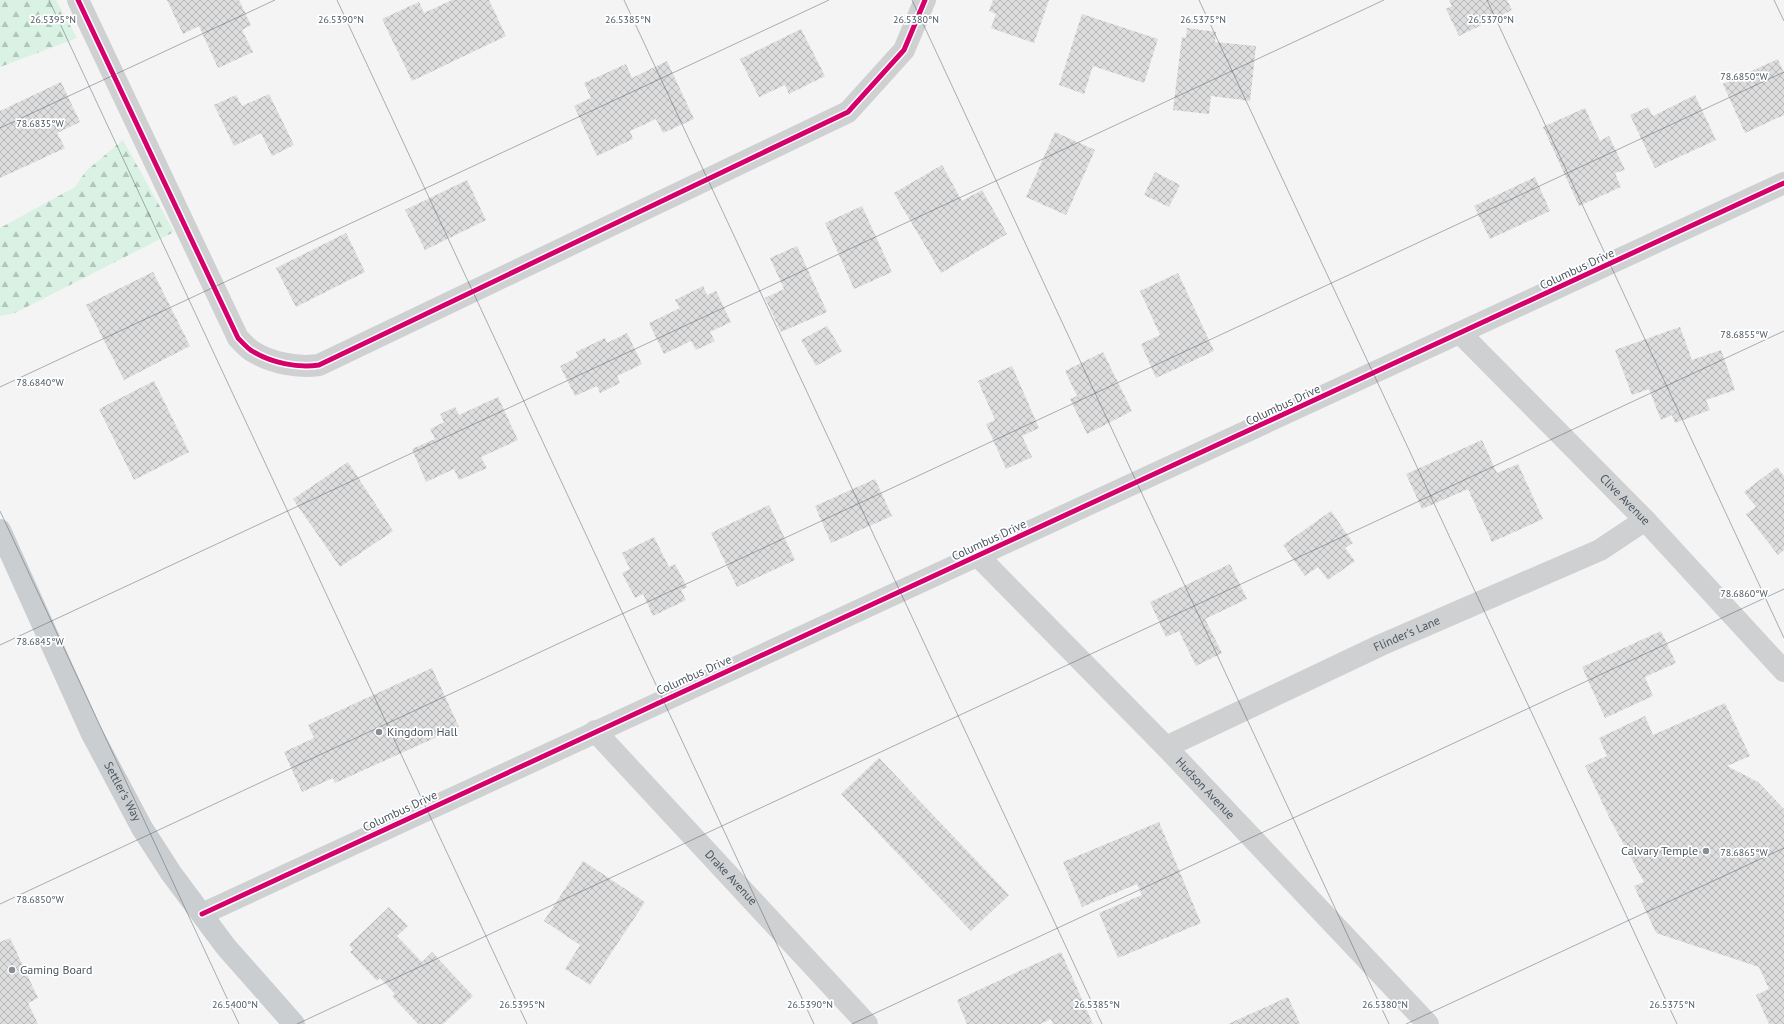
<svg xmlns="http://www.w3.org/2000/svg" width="1784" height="1024" font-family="'PT Sans',sans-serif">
<defs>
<pattern id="forest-firs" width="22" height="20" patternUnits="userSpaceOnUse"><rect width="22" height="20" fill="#d9f2e3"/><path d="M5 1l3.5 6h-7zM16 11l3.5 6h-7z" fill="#b2c7bb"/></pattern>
<pattern id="building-cross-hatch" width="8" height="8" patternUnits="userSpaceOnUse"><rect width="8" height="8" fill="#ddddde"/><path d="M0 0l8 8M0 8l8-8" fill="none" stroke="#b5b6b7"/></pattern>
</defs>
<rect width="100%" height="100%" fill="#f4f4f4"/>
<g fill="url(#forest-firs)">
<path d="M0 0H56L77 38 0 67Z"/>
<path d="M123 140 174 232 15 313 0 316V228L75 187 86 171Z"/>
</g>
<g fill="url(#building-cross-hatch)">
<path d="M167 0H239L251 25 242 30 253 52 218 68 199 26 183 34Z"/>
<path d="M452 0H489L506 36 412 81 382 19 419 2 424 13Z"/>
<path d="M993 0H1049L1034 43 991 28 996 14 989 11Z"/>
<path d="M1449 0H1507L1512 10 1459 36 1446 9 1452 6Z"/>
<path d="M1082 14 1158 39 1144 83 1093 66 1084 94 1059 85Z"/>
<path d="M1187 28 1216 32 1215 42 1256 46 1250 101 1211 96 1209 114 1173 110 1182 37 1186 38Z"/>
<path d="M801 29 825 76 789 94 785 85 759 97 740 59Z"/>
<path d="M1778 59 1784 73V115L1745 133 1723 84Z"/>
<path d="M667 61 694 119 663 133 656 119 630 131 633 139 597 156 574 106 591 98 584 83 626 64 632 78Z"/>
<path d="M61 82 80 122 57 133 65 148 0 178V111Z"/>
<path d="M269 94 294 145 272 156 261 133 234 146 214 105 236 95 242 106Z"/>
<path d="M1695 95 1716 140 1655 168 1630 115 1648 107 1653 116Z"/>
<path d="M1585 108 1600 141 1609 136 1625 170 1615 173 1621 187 1579 206 1543 127Z"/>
<path d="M1055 132 1095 150 1066 215 1026 197Z"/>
<path d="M942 165 962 201 982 190 1007 234 941 273 894 193Z"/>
<path d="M1155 172 1180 185 1169 207 1144 195Z"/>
<path d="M1535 177 1550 211 1490 239 1474 206Z"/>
<path d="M467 180 486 220 425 250 405 210Z"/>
<path d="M862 206 892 272 854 289 825 223Z"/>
<path d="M346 233 365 272 296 307 276 268Z"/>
<path d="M797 246 827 312 781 332 765 298 784 289 770 258Z"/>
<path d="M153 272 190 346 124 380 86 305Z"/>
<path d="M1178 273 1214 351 1156 378 1141 344 1160 335 1140 291Z"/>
<path d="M703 286 707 295 716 291 731 322 710 332 715 341 696 350 691 341 664 354 649 323 680 308 675 300Z"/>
<path d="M827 326 842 351 816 366 801 340Z"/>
<path d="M1680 327 1692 360 1721 350 1735 390 1706 400 1710 410 1675 423 1672 415 1661 420 1649 389 1632 395 1615 350Z"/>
<path d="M627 333 642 364 617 376 620 383 600 393 597 386 575 396 560 366 578 357 576 352 605 338 607 343Z"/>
<path d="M1103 352 1132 411 1087 434 1070 399 1077 396 1065 371Z"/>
<path d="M1012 366 1039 428 1022 436 1032 457 1006 469 986 424 995 420 978 381Z"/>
<path d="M154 381 189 452 134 480 99 409Z"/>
<path d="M498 397 518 440 481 457 487 468 459 480 454 469 426 482 412 449 435 439 430 429 444 422 440 414 455 407 459 415Z"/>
<path d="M1482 440 1497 473 1518 464 1543 519 1492 542 1468 489 1422 509 1406 474Z"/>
<path d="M348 462 393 531 340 567 293 499Z"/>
<path d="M1777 467 1784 476V550L1778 555 1746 514 1756 507 1744 492Z"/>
<path d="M875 479 892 516 831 543 815 506Z"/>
<path d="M769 505 795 560 737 587 711 533Z"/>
<path d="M1331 511 1353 543 1345 548 1355 561 1328 580 1318 567 1305 576 1283 545Z"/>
<path d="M654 537 669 567 675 564 687 587 681 590 686 600 653 616 643 594 635 598 622 573 630 569 622 553Z"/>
<path d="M1230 564 1247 599 1205 619 1222 653 1196 666 1179 631 1166 637 1150 602Z"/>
<path d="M1661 631 1676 663 1645 677 1653 696 1605 718 1582 667Z"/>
<path d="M432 668 459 727 335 783 333 778 302 792 284 752 314 738 308 725Z"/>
<path d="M1725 703 1750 756 1727 766 1758 782 1784 809V1024H1769L1756 995 1769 989 1759 967 1656 933 1634 886 1644 882 1610 819 1585 766 1607 756 1599 738 1645 716 1653 735Z"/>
<path d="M879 758 1009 895 971 931 841 794Z"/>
<path d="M1159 822 1201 923 1118 958 1099 913 1142 895 1137 884 1082 907 1063 862Z"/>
<path d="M583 861 645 902 590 985 565 969 580 945 544 921Z"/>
<path d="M389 907 408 926 397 936 422 962 432 952 473 996 443 1024H418L392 996 395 994 380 978 377 981 350 952 353 949 349 945Z"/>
<path d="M10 938 38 998 28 1003 38 1024H0V942Z"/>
<path d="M1061 952 1093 1024H1053L1051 1019 1040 1024H967L957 1000Z"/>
<path d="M1288 997 1300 1024H1228Z"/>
</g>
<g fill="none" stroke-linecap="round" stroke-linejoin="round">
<g stroke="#ced0d2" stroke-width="22">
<path d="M78 0 238 338C242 342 247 348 252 351 271 363 297 368 319 365L848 112 904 50 925 0"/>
<path id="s1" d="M1461 334 1645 520 1784 671"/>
<path id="s2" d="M978 556 1166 747 1428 1024"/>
<path id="s3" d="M595 731 867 1024"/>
<path id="s4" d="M1166 747 1381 645 1600 550 1645 520"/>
<path d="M202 914 1784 183"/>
</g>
<path stroke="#caced1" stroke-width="22" id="s5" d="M0 530 91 732 142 828 171 873 226 947 294 1024"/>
<g stroke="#fff" stroke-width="8">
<g id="cycleway">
<path d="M78 0 238 338C242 342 247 348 252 351 271 363 297 368 319 365L848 112 904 50 925 0"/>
<path d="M202 914 1784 183"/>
</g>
</g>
<use href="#cycleway" stroke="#d6006c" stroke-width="5"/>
</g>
<path fill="none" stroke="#4a5661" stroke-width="1" stroke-opacity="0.45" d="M49 0 527 1024M337 0 814 1024M624 0 1102 1024M912 0 1389 1024M1199 0 1677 1024M1487 0 1784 638M1774 0 1784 21M0 128 275 0M0 387 829 0M0 511 239 1024M0 645 1384 0M0 904 1784 72M297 1024 1784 331M852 1024 1784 589M1406 1024 1784 848"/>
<g fill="#868d94" stroke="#fff" stroke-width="1.5">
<circle cx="379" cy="732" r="4"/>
<circle cx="1706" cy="851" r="4"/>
<circle cx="12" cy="970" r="4"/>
</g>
<g text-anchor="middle" stroke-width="3.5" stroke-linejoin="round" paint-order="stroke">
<g font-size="12" fill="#4a5661" stroke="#fff">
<text transform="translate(1577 269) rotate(-25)" y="4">Columbus Drive</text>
<text transform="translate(1283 405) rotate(-25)" y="4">Columbus Drive</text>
<text dy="4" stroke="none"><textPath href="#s1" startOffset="233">Clive Avenue</textPath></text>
<text transform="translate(989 540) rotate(-25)" y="4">Columbus Drive</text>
<text dy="4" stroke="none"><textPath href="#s4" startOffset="266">Flinder's Lane</textPath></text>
<text transform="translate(694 675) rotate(-24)" y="4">Columbus Drive</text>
<text dy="4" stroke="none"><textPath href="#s2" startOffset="325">Hudson Avenue</textPath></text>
<text dy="4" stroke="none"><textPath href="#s5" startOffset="289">Settler's Way</textPath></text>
<text transform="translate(400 811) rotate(-25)" y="4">Columbus Drive</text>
<text dy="4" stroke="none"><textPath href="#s3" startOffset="200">Drake Avenue</textPath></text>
</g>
<g font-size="12" fill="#4a5661" stroke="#fff" text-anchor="start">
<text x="387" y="736">Kingdom Hall</text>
<text x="1698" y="855" text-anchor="end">Calvary Temple</text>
<text x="20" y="974">Gaming Board</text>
</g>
</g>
<g font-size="10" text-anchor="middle" fill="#4a5661" stroke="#fff" stroke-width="3.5" stroke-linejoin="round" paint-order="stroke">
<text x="53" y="23">26.5395°N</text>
<text x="341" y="23">26.5390°N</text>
<text x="628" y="23">26.5385°N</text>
<text x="916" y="23">26.5380°N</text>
<text x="1203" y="23">26.5375°N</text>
<text x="1491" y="23">26.5370°N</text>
<text x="1744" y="80">78.6850°W</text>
<text x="40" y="127">78.6835°W</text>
<text x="1744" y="338">78.6855°W</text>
<text x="40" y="386">78.6840°W</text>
<text x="1744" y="597">78.6860°W</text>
<text x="40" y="645">78.6845°W</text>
<text x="1744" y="856">78.6865°W</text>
<text x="40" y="903">78.6850°W</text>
<text x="235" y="1008">26.5400°N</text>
<text x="522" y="1008">26.5395°N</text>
<text x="810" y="1008">26.5390°N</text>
<text x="1097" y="1008">26.5385°N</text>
<text x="1385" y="1008">26.5380°N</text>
<text x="1672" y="1008">26.5375°N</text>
</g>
</svg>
